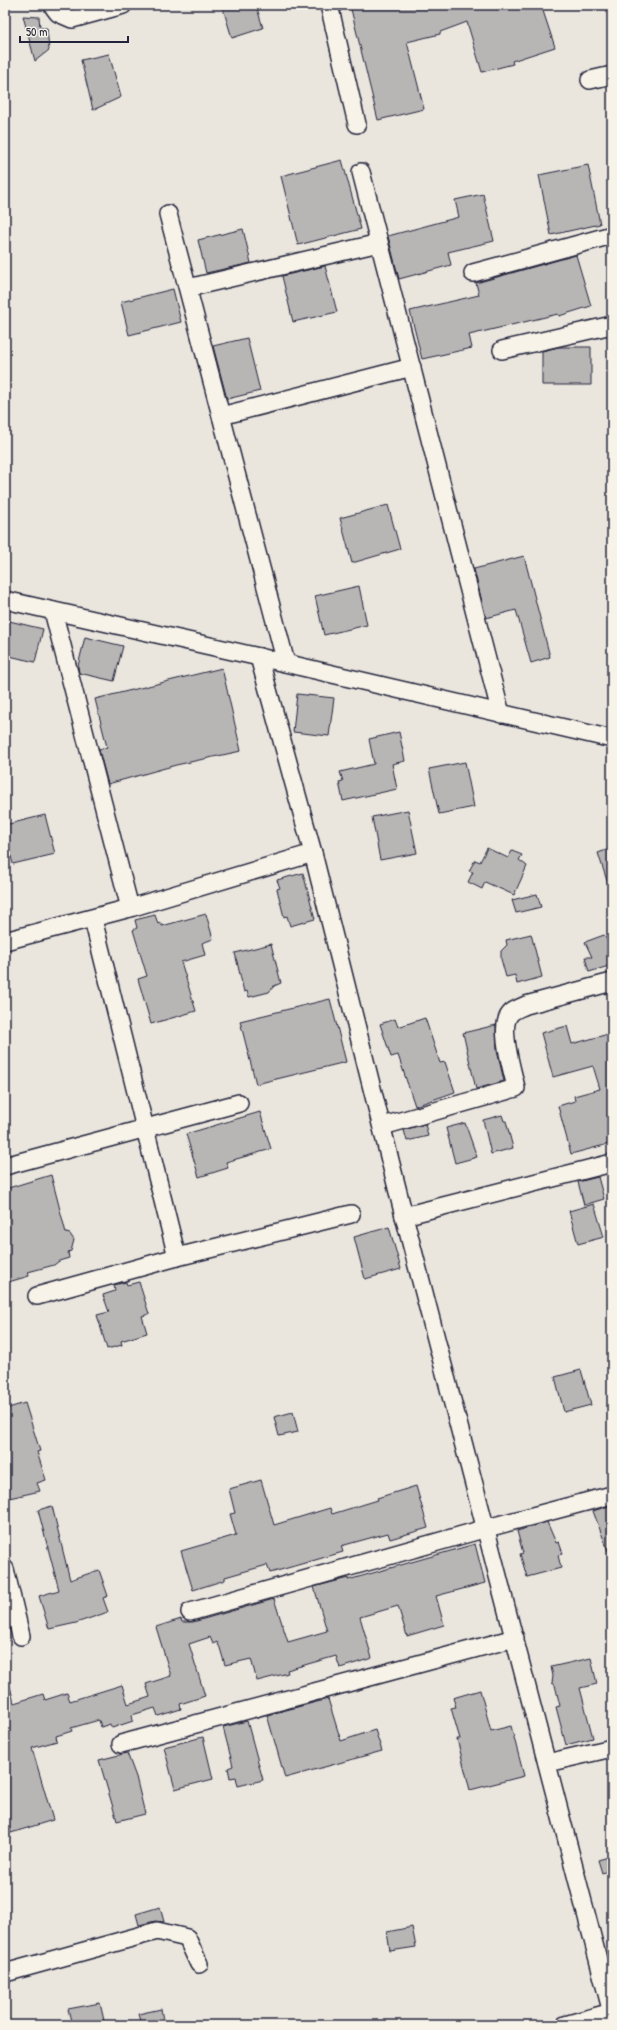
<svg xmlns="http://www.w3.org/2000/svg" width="617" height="2030" font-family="'Patrick Hand',sans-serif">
<rect width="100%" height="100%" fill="#eae6de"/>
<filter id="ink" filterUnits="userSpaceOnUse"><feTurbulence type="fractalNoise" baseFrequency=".025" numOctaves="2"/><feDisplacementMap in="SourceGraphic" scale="8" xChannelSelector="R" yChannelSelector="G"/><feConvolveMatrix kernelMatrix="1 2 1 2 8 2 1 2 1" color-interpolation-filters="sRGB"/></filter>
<g filter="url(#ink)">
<g fill="#b8b6b5" stroke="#22223b">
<path d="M222 5H256L263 28 232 38Z"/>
<path d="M350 5H541L555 47 512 61 513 64 482 72 467 22 440 32V34L407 42 424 109 378 120Z"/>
<path d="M23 16 39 17 40 28H47L49 50 35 61Z"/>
<path d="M109 54 121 97 93 110 81 60Z"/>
<path d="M342 160 361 229 298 245 281 176Z"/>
<path d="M588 165 600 224 551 235 539 175Z"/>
<path d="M483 194 494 241 448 252 451 265 399 279 388 236 459 217 455 200Z"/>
<path d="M243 229 251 263 206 273 198 240Z"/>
<path d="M576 255 591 306 559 316 558 314 469 335 472 348 422 359 410 311 479 295 476 283Z"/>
<path d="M325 266 337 312 293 322 282 276Z"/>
<path d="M173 289 181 322 129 335 121 302Z"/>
<path d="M247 338 260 391 227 399 213 346Z"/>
<path d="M559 347H591V385H542V351Z"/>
<path d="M388 505 400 549 352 563 340 518Z"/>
<path d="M524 556 550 657 531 663 516 610 486 618 474 569Z"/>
<path d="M359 586 367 625 324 635 315 596Z"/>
<path d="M5 620 43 629 35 662 5 655Z"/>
<path d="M85 637 123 646 114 681 79 673 78 666Z"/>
<path d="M222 668 241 751 176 765 108 784 99 750 107 747 95 699Z"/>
<path d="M297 694 334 698 329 736 293 732Z"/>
<path d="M399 732 405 761 392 764 397 789 343 801 339 782 343 781 340 772 374 764 369 739Z"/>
<path d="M465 762 474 807 439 814 429 769Z"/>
<path d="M408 810 417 853 380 860 372 817Z"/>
<path d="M45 815 55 854 13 864 5 833V825Z"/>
<path d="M487 848 508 858 512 851 522 855 519 860 527 866 514 895 485 882 482 889 468 882 473 872 469 871 475 860 480 862Z"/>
<path d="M612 848V890H610L598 853Z"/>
<path d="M303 873 315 919 290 926 287 916 284 917 277 889 280 888 277 880Z"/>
<path d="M537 894 541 907 516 913 512 900Z"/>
<path d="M206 914 213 939 202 943 205 955 181 962 196 1011 151 1024 138 979 147 976 133 930 137 928 135 920 155 915 158 924 161 923 162 926Z"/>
<path d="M531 934 542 977 517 984 515 975 506 977 501 959V951L507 945 506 940Z"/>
<path d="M604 935 607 940 610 939 612 945V965L589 972 585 957H592L585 942Z"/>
<path d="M271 944 281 983 274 986 269 992 249 997 247 991 244 992 235 953Z"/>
<path d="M330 999 346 1062 256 1084 240 1021Z"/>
<path d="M425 1018 440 1063 445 1062 455 1092 415 1106 398 1055 391 1057 380 1024 395 1019 398 1027Z"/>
<path d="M496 1025 497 1051 504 1081 476 1089 463 1033Z"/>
<path d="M567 1026 572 1044 612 1033V1143L571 1154 558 1106 575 1101 574 1096 600 1089 593 1066 553 1077 541 1033Z"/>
<path d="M260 1112 271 1149 226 1162 228 1168 199 1177 186 1134Z"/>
<path d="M502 1115 504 1121H506L513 1148 491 1154 483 1120Z"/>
<path d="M465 1123 477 1157 455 1163 446 1128Z"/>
<path d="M425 1124 428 1136 407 1141 404 1130Z"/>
<path d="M51 1175 66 1233 70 1234 74 1240 71 1251 68 1252 69 1258 59 1261 54 1265 28 1272 29 1276 5 1283V1189Z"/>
<path d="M598 1177 604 1199 584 1205 578 1182Z"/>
<path d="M594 1204 604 1237 578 1244 569 1211Z"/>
<path d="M389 1227 401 1269 365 1279 354 1237Z"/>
<path d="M126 1282 127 1285 139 1282 149 1314 142 1316 147 1333 121 1341 122 1345 107 1349 97 1315 109 1312 103 1295 115 1291 114 1285Z"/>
<path d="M581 1370 591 1405 564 1412 555 1377Z"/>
<path d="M25 1403 40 1451 37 1452 46 1480 37 1483 40 1491 5 1499V1409Z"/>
<path d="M293 1412 298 1432 279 1436 274 1417Z"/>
<path d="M261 1480 274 1525 330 1508 332 1514 378 1500 377 1498 416 1486 428 1528 390 1539 388 1533 341 1546 343 1552 270 1573 267 1565 225 1577V1580L193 1590 181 1551 236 1535 230 1514 235 1513 229 1489Z"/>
<path d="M612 1505V1558L611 1559 593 1511Z"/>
<path d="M52 1506 70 1580 99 1570 108 1596 103 1598 108 1612 76 1623 49 1629 39 1596 59 1590 38 1510Z"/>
<path d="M547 1522 556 1543 559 1542 563 1554 558 1555 561 1568 527 1577 520 1554 523 1553 517 1531Z"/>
<path d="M475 1544 485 1583 436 1596 444 1625 407 1636 398 1606 360 1617 372 1658 340 1668 336 1656 287 1670 288 1673 257 1681 251 1659 225 1665 220 1648 217 1642 213 1644 210 1637 189 1644 205 1696 180 1704 181 1709 158 1716 155 1708 132 1715 133 1721 112 1728 110 1724 101 1727 99 1720 71 1728 72 1731 56 1736 57 1741 32 1748 53 1820 11 1833 5 1814V1683L9 1682 14 1703 43 1694 45 1700 67 1693 70 1701 122 1685 128 1704 150 1697 146 1684 171 1676 156 1627 181 1619 182 1622H193L274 1599 288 1642 327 1631 314 1587 348 1578V1580Z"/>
<path d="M591 1658 597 1684 580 1688 593 1738 566 1745 556 1707 560 1706 555 1685 552 1683 553 1676 551 1667Z"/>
<path d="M480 1690 491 1731 511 1726 524 1776 470 1790 457 1739H460L451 1708 456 1707 453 1698Z"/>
<path d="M328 1699 341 1741 375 1730 382 1751 285 1778 267 1715Z"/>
<path d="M247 1721 263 1780 238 1786 236 1777 230 1778 228 1768 233 1766 223 1727Z"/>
<path d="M203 1737 213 1779 175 1789 164 1747Z"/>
<path d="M127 1753 136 1777 145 1814 117 1821 99 1760Z"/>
<path d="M612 1856V1870L602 1873 598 1860Z"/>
<path d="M160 1907 164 1922 155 1921 139 1925 136 1914Z"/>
<path d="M412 1927 416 1947 390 1951 387 1932Z"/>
<path d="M100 2003 105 2025H72L68 2009Z"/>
<path d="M161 2009 164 2025H141L138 2014Z"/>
</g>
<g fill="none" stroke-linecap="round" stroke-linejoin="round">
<g stroke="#22223b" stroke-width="20">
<g id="minor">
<path d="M52 5 58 13 72 19 123 5"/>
<path d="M329 5 357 124"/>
<path d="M590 80 612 75"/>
<path d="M361 172 501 714"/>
<path d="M168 214 286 663"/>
<path d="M473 273 612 235"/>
<path d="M188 288 379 243"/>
<path d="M502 350 612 325"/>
<path d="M221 416 412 367"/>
<path d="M5 600 259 657 612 739"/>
<path d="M53 611 130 908"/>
<path d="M259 657 313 853 404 1216 612 2013"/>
<path d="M93 919 177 1257"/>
<path d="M5 941 130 908 313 853"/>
<path d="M383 1126 516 1088C513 1071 498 1028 510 1014 514 1009 520 1008 526 1005L612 982"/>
<path d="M5 1166 239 1103"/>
<path d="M404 1216 612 1163"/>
<path d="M37 1296 177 1257 351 1214"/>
<path d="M5 1569 21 1636"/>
<path d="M190 1612 487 1528 612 1495"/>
<path d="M121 1744 515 1638"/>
<path d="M547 1763 612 1748"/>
<path d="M5 1973 157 1931 187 1938 199 1964"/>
<path d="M565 2025 612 2012"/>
</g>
</g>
<use href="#minor" stroke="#f7f3e8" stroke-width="17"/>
</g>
</g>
<rect width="617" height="2030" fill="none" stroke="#f7f3e8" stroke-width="20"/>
<rect x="10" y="10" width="597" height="2010" fill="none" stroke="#22223b" stroke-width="1.5" filter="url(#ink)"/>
<path d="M20 36v6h108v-6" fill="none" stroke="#22223b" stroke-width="2"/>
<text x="26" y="36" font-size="12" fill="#22223b" stroke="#f7f3e8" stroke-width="3" paint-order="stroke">50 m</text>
</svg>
